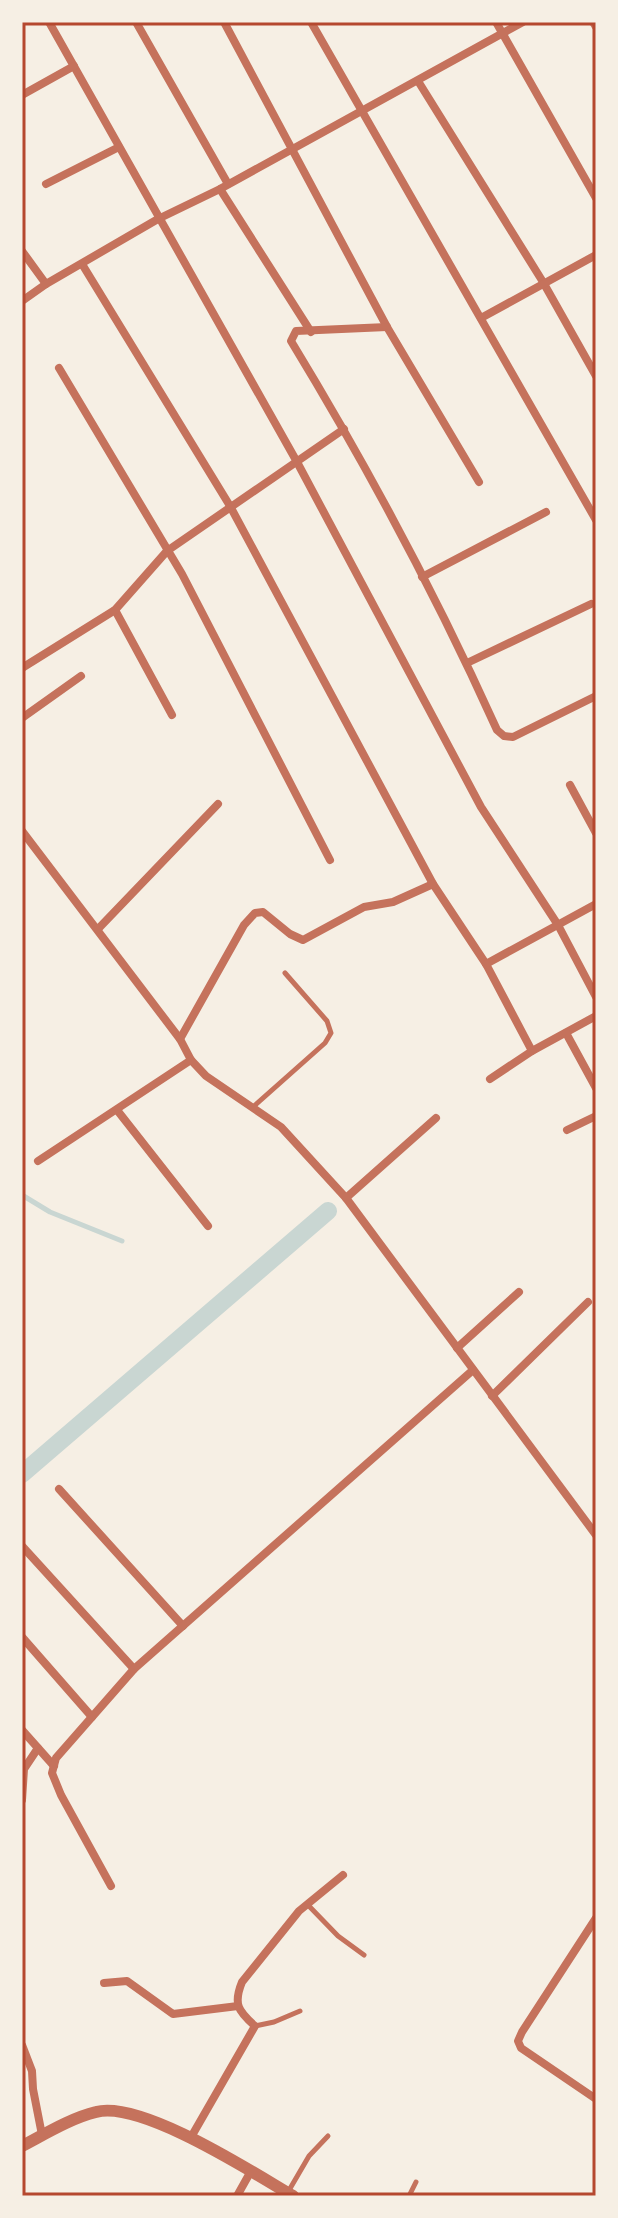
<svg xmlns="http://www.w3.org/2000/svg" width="618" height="2218" font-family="'Exo 2',sans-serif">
<rect width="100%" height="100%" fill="#f6efe4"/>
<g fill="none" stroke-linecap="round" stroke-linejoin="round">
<path stroke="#c9d6d2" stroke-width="5" d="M22 1195 50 1212 122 1241"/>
<path stroke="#c9d6d2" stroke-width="18" d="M22 1474 328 1211"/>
<g stroke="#c5725c" stroke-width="5">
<path d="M253 1107 325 1043 331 1033 327 1021 285 973"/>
<path d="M307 1904 338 1936 364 1955"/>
<path d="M255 2026 274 2022 300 2011"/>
<path d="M288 2192 309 2156 328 2136"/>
<path d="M409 2196 416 2182"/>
</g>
<g stroke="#c5725c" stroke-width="8">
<path d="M49 22 297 462 481 807 558 925 596 997"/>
<path d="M136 22 228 184"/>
<path d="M224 22 387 327 479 482"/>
<path d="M311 22 596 520"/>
<path d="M496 22 596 198"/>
<path d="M593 22 596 27"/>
<path d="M418 81 543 282 596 376"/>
<path d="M22 95 74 66"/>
<path d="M46 184 119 147"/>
<path d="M220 189 311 332"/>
<path d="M22 251 46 284"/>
<path d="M82 264 230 506 433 884 486 964 532 1051 596 1016"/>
<path d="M22 301 46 284 158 219 220 189 523 22"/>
<path d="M481 318 596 255"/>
<path d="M387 327 296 331 291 341C367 466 437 597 497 730L504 736 513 737 596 696"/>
<path d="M59 368 182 574 330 860"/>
<path d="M422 577 546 512"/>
<path d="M115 610 172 715"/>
<path d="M467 663 591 604"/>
<path d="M22 668 115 610 167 551 344 429"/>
<path d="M22 718 81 676"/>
<path d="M570 785 596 833"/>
<path d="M22 831 180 1039 191 1060 206 1076 281 1127 346 1198 596 1535"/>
<path d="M98 929 218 804"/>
<path d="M486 964 596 904"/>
<path d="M566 1033 596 1088"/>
<path d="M180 1039 244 925 255 913 263 912 290 934 303 940 364 907 393 902 433 884"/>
<path d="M490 1079 532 1051"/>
<path d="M117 1110 208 1226"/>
<path d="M567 1130 596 1116"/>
<path d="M38 1161 191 1060"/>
<path d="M346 1198 436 1118"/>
<path d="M457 1348 519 1292"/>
<path d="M492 1396 588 1302"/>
<path d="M59 1489 183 1626"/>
<path d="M22 1546 134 1669"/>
<path d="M22 1637 92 1717"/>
<path d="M22 1730 54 1766"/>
<path d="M22 1800 24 1769 38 1748"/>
<path d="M111 1886 61 1795 52 1773 56 1758 134 1669 473 1370"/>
<path d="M596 1918 522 2032 518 2041 521 2048 596 2099"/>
<path d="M104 1983 127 1981 173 2014 238 2006"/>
<path d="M22 2045 32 2071 33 2089 42 2135"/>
<path d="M190 2139 255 2026C238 2011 233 2004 242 1982L299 1911 343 1875"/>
<path d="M237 2196 251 2171"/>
</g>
<path stroke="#c5725c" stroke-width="12" d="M22 2146C45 2134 71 2118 96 2112 141 2100 252 2172 293 2196"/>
</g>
<rect width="618" height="2218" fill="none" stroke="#f6efe4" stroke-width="48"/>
<rect x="24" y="24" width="570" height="2170" fill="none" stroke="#b5482f" stroke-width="3"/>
</svg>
